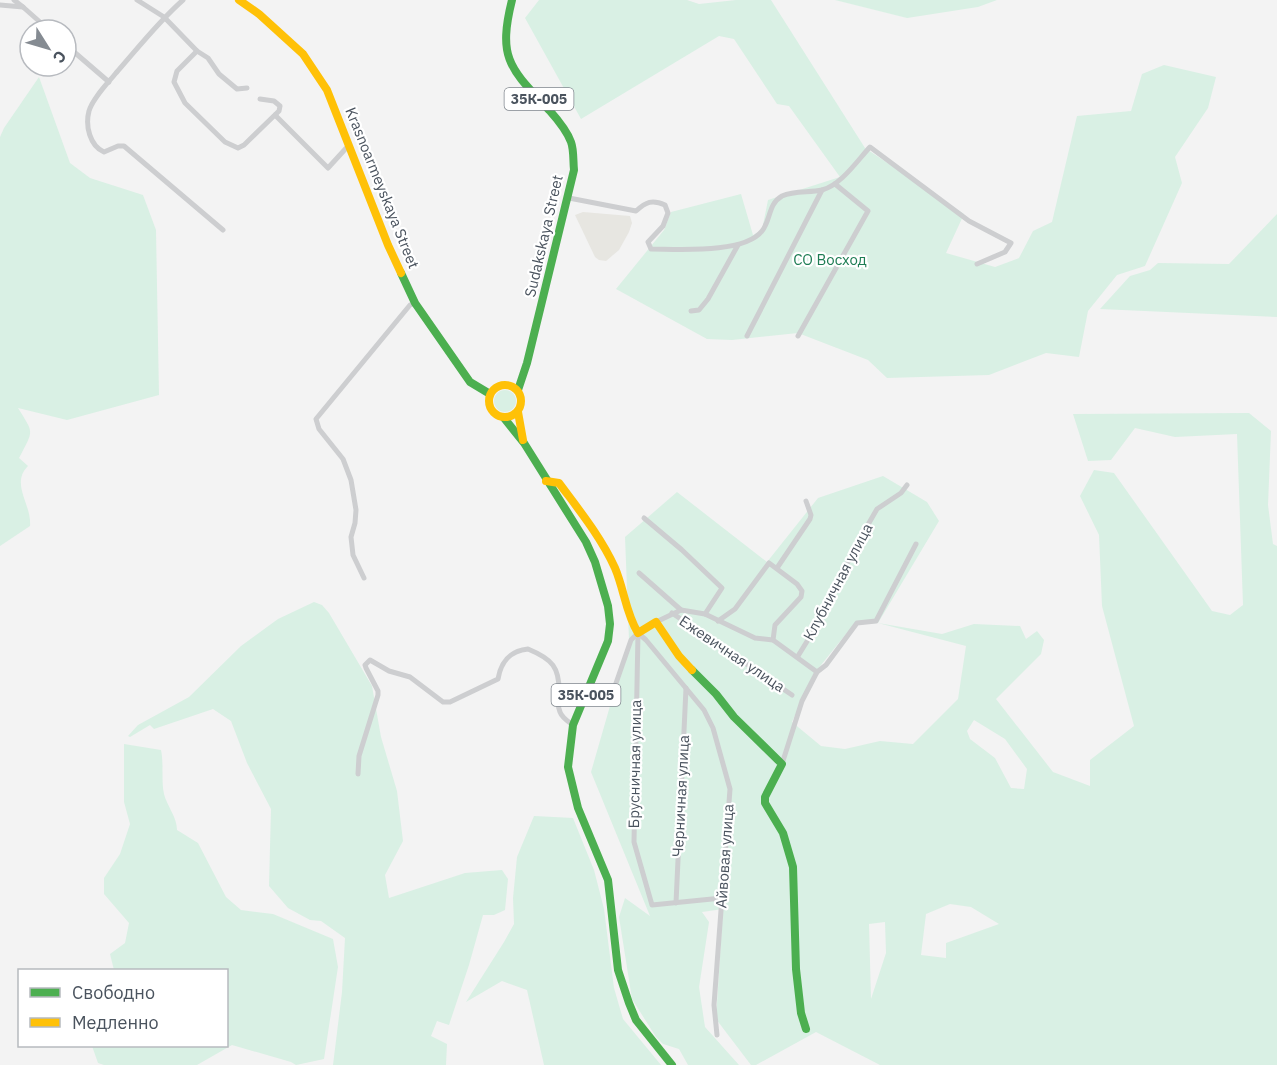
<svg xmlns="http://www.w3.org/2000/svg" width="1277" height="1065" font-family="'IBM Plex Sans',sans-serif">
<rect width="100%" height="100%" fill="#f3f3f3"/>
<path fill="#e7e6e1" d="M583 212 630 216 632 223 629 232 619 250 606 261 599 260 595 257 575 215Z"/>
<g fill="#d9f0e4" fill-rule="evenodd">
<path d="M539 0H687L699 4 736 0H771L865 148 964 214 946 253 995 267 1019 258 1033 231 1052 222 1077 116 1131 111 1142 74 1164 65 1216 77 1208 108 1175 157 1182 183 1145 266 1117 275 1088 311 1079 357 1046 353 989 375 887 378 868 360 798 333 732 340 707 339 616 289 664 230 671 212 741 194 753 235 762 230 768 200 840 177 789 106 777 104 734 39 719 36 581 119 525 18Z"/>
<path d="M835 0H997L978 7 907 18Z"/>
<path d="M39 77 70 163 90 178 143 195 156 230 159 395 67 420 18 408C34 434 34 429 19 458L28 466C10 484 32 504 30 526L0 546V137L4 128Z"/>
<path d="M1277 214V317L1100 309 1130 276 1150 270 1158 263 1229 264Z"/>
<circle cx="505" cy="401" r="11"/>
<path d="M1249 413 1271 431 1268 505 1273 544 1277 546V1065H880L816 1032 756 1065H751L716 1019 723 909 702 912 709 922 699 987 705 1027 739 1065H688L679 1049 663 1044 656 1037 632 999 619 917 625 898 650 916 591 772 629 640 625 537 677 492 767 562 818 498 883 476 927 502 939 521 878 623 942 634 974 624 1020 626 1026 639 1037 631 1044 640 1041 654 996 699 1053 772 1090 786V760L1134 726 1102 606 1099 535 1080 496 1094 470 1114 473 1212 611 1230 615 1243 605 1237 434 1175 437 1135 428 1111 460 1088 461 1073 414ZM878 623 966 646 958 699 913 744 880 741 845 749 821 746 792 722 813 675 854 624ZM974 720 1005 739 1027 769 1024 789 1011 788 995 758 970 739 967 731ZM950 904 971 907 999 924 946 943V958L921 955 926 914ZM885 922 886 953 871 999 869 924Z"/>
<path d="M314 602 322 605 329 613 372 686 381 737 397 791 403 841 385 875 389 898 465 873 502 870 508 879 505 910 494 915H483L469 965 449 1025 437 1021 431 1036 447 1044 446 1065H333L342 992 345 938 321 921 310 920 288 908 269 886 271 809 247 763 231 721 213 709 154 729 150 725 130 737 128 736 138 725 189 697 241 646 278 619Z"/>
<path d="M124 744 161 750C164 764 161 780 164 794 167 806 177 817 177 830L198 843 226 897 241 910 273 914 333 939 338 967 324 1059 296 1065 291 1062 232 1045 197 1065H104L98 1063 92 1046H226V970H114L110 954 125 943 129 923 104 894V878L120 854 130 824 124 802Z"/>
<path d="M534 816 573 818 594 870 604 909 614 988 623 1019 661 1065H544L527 990 502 981 466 1002 504 942 514 924 513 898 517 857Z"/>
</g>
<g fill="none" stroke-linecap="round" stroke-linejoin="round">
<g stroke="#cdced0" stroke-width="5">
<path d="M14 0 23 7"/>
<path d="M137 0 164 17 197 51 208 58 219 74 237 89 247 88"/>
<path d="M183 0C158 22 138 48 116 73 107 84 93 98 89 111 85 126 90 146 104 152L118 146H124L223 230"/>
<path d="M0 5 23 7 49 30"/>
<path d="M66 45 109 82"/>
<path d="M197 51 177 71 174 82 185 103 225 142 238 148 244 145 279 111 280 106 274 101 260 99"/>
<path d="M275 115 328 168 349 145"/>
<path d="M569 198 636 211C646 202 652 199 665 205L668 213 663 226 648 242 651 249C678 249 744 254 762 231 771 220 768 204 782 196 795 190 809 193 822 190 841 185 857 161 870 147L969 221 1011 243 1005 252 977 264"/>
<path d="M691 311 699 310 708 299 738 245"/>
<path d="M747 336 822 190"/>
<path d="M798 336 868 211 835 184"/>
<path d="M644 518 682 550 722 588 705 614"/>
<path d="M777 568 810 519 811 515 806 501"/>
<path d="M639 573 681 610"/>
<path d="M364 578 353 555 351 537 355 523 356 510 351 480 343 459 319 429 316 419 410 305 415 303"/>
<path d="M672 613 792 695"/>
<path d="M718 621 735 609 769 563 797 584 802 591 801 597 775 625 773 640"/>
<path d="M656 622 681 610 705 614 755 638 773 640 817 672"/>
<path d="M638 633 646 640 704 710 713 728 730 789 714 1005 717 1035"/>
<path d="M638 633 634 842 652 905 722 898"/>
<path d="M798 656 814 630 858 542 877 509 901 493 907 485"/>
<path d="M615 686 631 640 638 633"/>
<path d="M782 764 802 701 817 672 826 665 857 623 876 621 916 544"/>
<path d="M358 774 359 756 378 695V691L366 668 365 665 370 660 389 671 410 677 443 702H450L498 679C501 661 510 651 528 649 552 659 560 667 559 694 558 699 558 707 560 712 562 718 569 722 573 725"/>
<path d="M676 903 686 688"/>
</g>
<g stroke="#4caf50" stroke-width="8">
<path d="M512 0C497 60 511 69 550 111 558 120 567 131 571 142 574 150 573 161 574 170L527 363 518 390"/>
<path d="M401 273 415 303 470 382 490 394"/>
<path d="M504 418 524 443 586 542 595 562 608 606 610 624 608 641 573 725 568 767 578 808 608 880 618 970 629 1003 636 1020 672 1065"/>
<path d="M692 670 716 694 734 717 782 764 765 797V803L783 833 793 867 796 969 801 1013 806 1029"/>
</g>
<g stroke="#ffc107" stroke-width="8">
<path d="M239 0 259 14 303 54 327 90 388 245 401 273"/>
<circle cx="505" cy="401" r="16"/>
<path d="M518 412 523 440"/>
<path d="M546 481 559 483C579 510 601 537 615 568 624 589 626 614 638 633L656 622 679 656 692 670"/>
</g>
</g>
<g text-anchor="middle" stroke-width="4.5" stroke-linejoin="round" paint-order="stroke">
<g fill="#fff" stroke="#80878e" stroke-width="1.5">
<rect x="504.5" y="88" width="69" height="22" rx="4.5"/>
<rect x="551.5" y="684" width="69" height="22" rx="4.5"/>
</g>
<g font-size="14" font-weight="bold" fill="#4a535e">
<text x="539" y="104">35К-005</text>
<text x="586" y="700">35К-005</text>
</g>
<g font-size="15" fill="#4a535e" stroke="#fff">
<text transform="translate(382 188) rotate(68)" y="5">Krasnoarmeyskaya Street</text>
<text transform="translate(544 236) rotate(-77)" y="5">Sudakskaya Street</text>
<text transform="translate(838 582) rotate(-62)" y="5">Клубничная улица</text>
<text transform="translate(732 654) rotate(34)" y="5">Ежевичная улица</text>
<text transform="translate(635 764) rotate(-89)" y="5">Брусничная улица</text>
<text transform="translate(681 796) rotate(-87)" y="5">Черничная улица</text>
<text transform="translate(725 856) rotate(-86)" y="5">Айвовая улица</text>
</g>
<g font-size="15" fill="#1e7d54" stroke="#fff">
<text x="830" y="265">СО Восход</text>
</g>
</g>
<rect x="18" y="969" width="210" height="78" fill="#ffffff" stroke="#b7babf" stroke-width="1.5"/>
<rect x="30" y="988" width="30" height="9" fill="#4caf50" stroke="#b7babf" stroke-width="1.5"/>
<text x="72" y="999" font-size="18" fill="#4a535e">Свободно</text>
<rect x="30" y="1018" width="30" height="9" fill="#ffc107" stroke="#b7babf" stroke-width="1.5"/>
<text x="72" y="1029" font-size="18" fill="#4a535e">Медленно</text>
<g transform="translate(48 48) rotate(127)"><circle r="28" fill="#ffffff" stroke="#b7babf" stroke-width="1.5"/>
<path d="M0-4.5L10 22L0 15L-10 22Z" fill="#858b92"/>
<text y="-9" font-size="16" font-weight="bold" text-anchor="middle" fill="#4a535e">С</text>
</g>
</svg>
